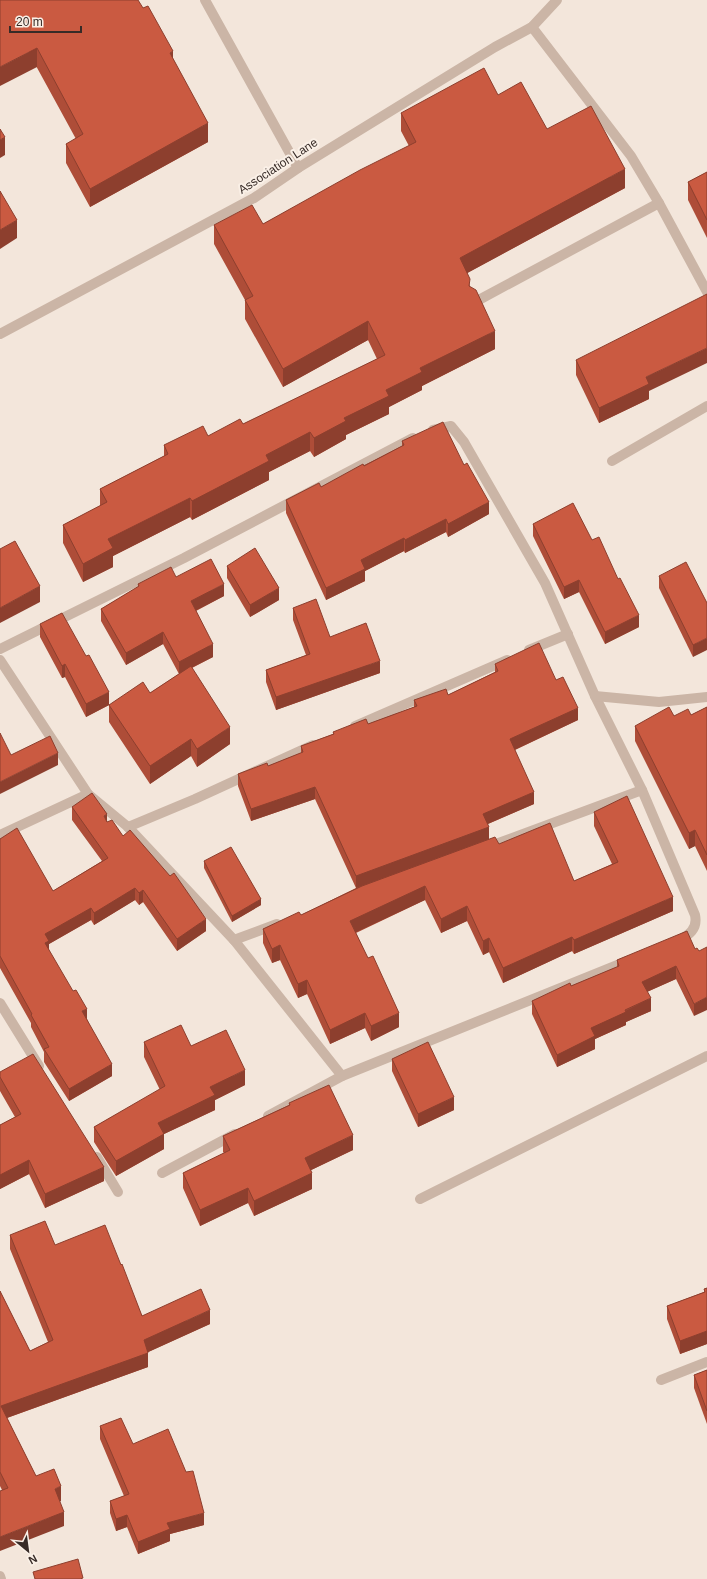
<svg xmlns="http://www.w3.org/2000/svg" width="707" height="1579" font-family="Helvetica,sans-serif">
<rect width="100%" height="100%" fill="#f3e6db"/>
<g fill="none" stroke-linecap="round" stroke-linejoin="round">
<path stroke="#cbb5a6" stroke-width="10" d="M475 302 659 203"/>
<g stroke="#cbb5a6" stroke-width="10">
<path d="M205 0 298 168"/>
<path d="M532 27 631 156 659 203 707 292"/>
<path d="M0 334 254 198 298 168 495 47 532 27 557 0"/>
<path d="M433 430 451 426 464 442 545 583 595 696 642 790 695 915C698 929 689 935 678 941"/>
<path d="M612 461 707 406"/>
<path d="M0 649 184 558 413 438"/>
<path d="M529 650 568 634"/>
<path d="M0 660 88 794 128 827 234 940"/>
<path d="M595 696 659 702 707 697"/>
<path d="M355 726 507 660"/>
<path d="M128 827 195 799 313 745"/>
<path d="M0 835 88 794"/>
<path d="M485 848 642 790"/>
<path d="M277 924 234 940 342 1076"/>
<path d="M0 1003 39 1066"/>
<path d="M268 1116 342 1076 630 960"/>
<path d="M97 1157 118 1192"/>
<path d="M162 1173 235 1134"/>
<path d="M420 1199 707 1056"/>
<path d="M661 1380 707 1362"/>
<path d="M0 1576 1 1579"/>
</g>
</g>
<g fill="#ae4d38">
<path d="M0 0 173 59 208 142 90 207 66 163V144L76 139Z"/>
<path d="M498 95 547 129 625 188 467 273 470 287 495 349 422 386V390L389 407V414L346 435V439L314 457 310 451 269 472V480L192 520 190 517 113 556V567L83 582 63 543V525L100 506V489L164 456V445L208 436 243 424 377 359 368 340 283 387 245 319V300L214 244V225L263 224 409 146 401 131V113Z"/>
<path d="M707 172V238L688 200V182Z"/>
<path d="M576 360 649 391V399L599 423 576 375Z"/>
<path d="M402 441 464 465 489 514 448 537 446 532 405 553 404 551 365 571V581L326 600 286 513V500L321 487 402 446Z"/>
<path d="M533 524 592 540 639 627 605 644 579 592 564 599 533 536Z"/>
<path d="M227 566 279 600 250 617 227 578Z"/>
<path d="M659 576 707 603 693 657 659 588Z"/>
<path d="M176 577 224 596 196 611 213 657 192 668 230 744 197 767 191 756 150 784 109 722V705L150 693 179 674 163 644 126 665 101 621V609L138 587V584Z"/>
<path d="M293 608 330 637 380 673 276 710 266 682V670L306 655 293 620Z"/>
<path d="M40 624 109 705 86 717 65 677 62 678 40 637Z"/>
<path d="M495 664 556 680 578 720 515 750 534 804 488 824 489 839 499 844 574 881 612 864 594 826V812L673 911 574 954 572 951 503 983 489 952 483 955 467 921 441 933 425 900 356 933 399 1027 371 1041 365 1028 330 1044 307 994 298 998 280 960 272 963 263 943V929L301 915 356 888 315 799 251 821 238 786V774L268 766 301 753V746L333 734V732L368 724 414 707V700L448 695 495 672Z"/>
<path d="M707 707V871L695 846 689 849 635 741V726L674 716 691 715Z"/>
<path d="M72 807 107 822 123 836 206 931 177 951 143 902 139 905 135 900 94 925 91 920 49 944V951L87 1019 112 1076 69 1101 44 1062V1052L31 1027V1023L0 968V839L53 891 102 861 72 820Z"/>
<path d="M204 861 261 905 232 922 204 868Z"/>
<path d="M695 949 694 1016 676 979 647 992 651 1011 626 1022V1025L595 1039V1049L557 1067 532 1014V1001L571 986 617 967V960Z"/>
<path d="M144 1042 191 1046 245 1085 215 1100V1110L164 1134V1149L116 1176 94 1142V1127L160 1090 144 1057Z"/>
<path d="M392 1059 454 1110 418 1127 392 1071Z"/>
<path d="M0 1072 104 1181 45 1208 29 1174 0 1189V1125L15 1117 0 1091Z"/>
<path d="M289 1103 353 1150 311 1170 312 1189 254 1216 248 1203 200 1226 183 1188V1173L224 1153 223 1152V1136L289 1105Z"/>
<path d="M10 1235 55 1245 121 1265 142 1316 210 1324 148 1352V1367L7 1418 36 1476 61 1501H59L64 1526 2 1490 0 1486V1291L30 1351 48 1342 10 1249Z"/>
<path d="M707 1288V1344L680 1354 667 1319V1306L704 1292V1289Z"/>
<path d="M707 1370V1424L694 1388V1375Z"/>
<path d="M100 1426 204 1525 170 1534V1541L138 1554 127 1527 116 1531 110 1513V1501L124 1496 100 1439Z"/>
</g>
<g fill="#8d3f2e">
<path d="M37 48V67L0 86V67Z"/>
<path d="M173 51V70L170 53Z"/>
<path d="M208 123V142L90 207V189Z"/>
<path d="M5 137V155L0 158V140Z"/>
<path d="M625 169V188L460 277V258Z"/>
<path d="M17 220V238L0 249V230Z"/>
<path d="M368 321V340L283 387V369Z"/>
<path d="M495 331V349L422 386V390L389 407V414L346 435V439L314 457V438L386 390 420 368Z"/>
<path d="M707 348V363L649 391V399L599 423V408L646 377Z"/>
<path d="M310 432V451L269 472V480L192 520V501L266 455Z"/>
<path d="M190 498V517L113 556V567L83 582V564L108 539Z"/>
<path d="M489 502V514L448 537V524Z"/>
<path d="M446 519V532L405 553V540Z"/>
<path d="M404 538V551L365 571V581L326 600V588L361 560Z"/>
<path d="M579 580V592L564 599V587Z"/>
<path d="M224 584V596L191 613V601Z"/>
<path d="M40 586V602L0 623V608Z"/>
<path d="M279 588V600L250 617V605Z"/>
<path d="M639 615V627L605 644V632Z"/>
<path d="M163 632V644L126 665V653Z"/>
<path d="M707 638V650L693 657V645Z"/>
<path d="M213 644V657L179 674V662Z"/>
<path d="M380 661V673L276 710V697Z"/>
<path d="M65 664V677L62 678V666Z"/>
<path d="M109 692V705L86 717V704Z"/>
<path d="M578 708V720L510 752V739Z"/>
<path d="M230 727V744L197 767V749Z"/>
<path d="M191 739V756L150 784V766Z"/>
<path d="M58 753V765L0 794V782Z"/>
<path d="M315 787V799L251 821V809Z"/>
<path d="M534 792V804L483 826V814Z"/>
<path d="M107 814V826L104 816Z"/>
<path d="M489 827V839L356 888V876Z"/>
<path d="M695 830V846L689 849V833Z"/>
<path d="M425 886V900L350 935V921Z"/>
<path d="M135 888V900L94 925V913Z"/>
<path d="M143 890V902L139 905V893Z"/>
<path d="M673 897V911L574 954V940Z"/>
<path d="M261 899V905L232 922V916Z"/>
<path d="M467 906V921L441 933V919Z"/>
<path d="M91 908V920L49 944V954L45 956V934Z"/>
<path d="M206 919V931L177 951V939Z"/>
<path d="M572 937V951L503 983V968Z"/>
<path d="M489 938V952L483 955V941Z"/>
<path d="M280 945V960L272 963V949Z"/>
<path d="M676 966V979L642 994V982Z"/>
<path d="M307 980V994L298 998V984Z"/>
<path d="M707 997V1010L694 1016V1004Z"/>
<path d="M651 998V1011L626 1022V1025L595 1039V1049L557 1067V1055L591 1028Z"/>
<path d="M87 1009V1021L82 1011Z"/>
<path d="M365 1013V1028L330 1044V1030Z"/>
<path d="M399 1013V1027L371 1041V1026Z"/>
<path d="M112 1064V1076L69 1101V1089Z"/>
<path d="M245 1070V1085L215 1100V1110L164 1134V1149L116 1176V1161L158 1123 210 1087Z"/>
<path d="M454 1097V1110L418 1127V1114Z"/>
<path d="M353 1135V1150L305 1173V1158Z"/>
<path d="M29 1160V1174L0 1189V1175Z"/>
<path d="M104 1167V1181L45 1208V1194Z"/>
<path d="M312 1173V1189L254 1216V1201Z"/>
<path d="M248 1188V1203L200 1226V1210Z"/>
<path d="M210 1310V1324L144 1354V1340Z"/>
<path d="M707 1331V1344L680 1354V1341Z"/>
<path d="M148 1353V1367L1 1420V1406Z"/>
<path d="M61 1486V1501L55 1503V1489Z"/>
<path d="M64 1512V1526L0 1551V1537Z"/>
<path d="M204 1513V1525L170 1534V1541L138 1554V1542L167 1523Z"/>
<path d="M127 1515V1527L116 1531V1519Z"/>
</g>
<g fill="#ca5a41" stroke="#8d3f2e">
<path d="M0 0H138L143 8 148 6 173 51 170 53 208 123 90 189 66 144 83 134 37 48 0 67Z"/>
<path d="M484 68 498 95 521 82 547 129 591 106 625 169 460 258 470 279 469 286 476 290 495 331 420 368 422 372 386 390 389 396 344 418 346 421 314 438 310 432 266 455 269 461 192 501 190 498 108 539 113 548 83 564 63 525 107 502 100 489 168 454 164 445 203 426 208 436 240 419 243 424 385 355 368 321 283 369 245 300 253 296 214 225 252 205 263 224 360 170 416 142 401 113Z"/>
<path d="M0 129 5 137 0 140Z"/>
<path d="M707 172V220L688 182Z"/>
<path d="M0 191 17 220 0 230Z"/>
<path d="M707 294V348L646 377 649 384 599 408 576 360Z"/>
<path d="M443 422 464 465 467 463 489 502 448 524 446 519 405 540 404 538 361 560 365 569 326 588 286 500 319 483 321 487 363 464 364 466 404 445 402 441Z"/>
<path d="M573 503 592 540 599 537 618 579 620 578 639 615 605 632 579 580 564 587 533 524Z"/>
<path d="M15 541 40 586 0 608V549Z"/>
<path d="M255 548 279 588 250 605 227 566Z"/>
<path d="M211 559 224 584 191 601 213 644 179 662 163 632 126 653 101 609 139 586 138 584 171 567 176 577Z"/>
<path d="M686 562 707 603V638L693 645 659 576Z"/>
<path d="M316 599 330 637 366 623 380 661 276 697 266 670 310 654 293 608Z"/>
<path d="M62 613 86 656 89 655 109 692 86 704 65 664 62 666 40 624Z"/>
<path d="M539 643 556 680 563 677 578 708 510 739 534 792 483 814 489 827 356 876 315 787 251 809 238 774 267 763 268 766 303 752 301 746 334 734 333 732 366 719 368 724 417 706 414 700 446 689 448 695 498 671 495 664Z"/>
<path d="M191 666 230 727 197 749 191 739 150 766 109 705 143 682 150 693Z"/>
<path d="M669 707 674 716 688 709 691 715 707 707V855L695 830 689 833 635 726Z"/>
<path d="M0 733 11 755 50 736 58 753 0 782Z"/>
<path d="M92 793 107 814 104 816 107 822 112 820 123 836 130 830 170 876 174 873 206 919 177 939 143 890 139 893 135 888 94 913 91 908 45 934 49 941 45 943 73 991 76 990 87 1009 82 1011 112 1064 69 1089 44 1049 49 1047 31 1015 32 1014 0 956V839L17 828 53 891 108 858 72 807Z"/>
<path d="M627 796 673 897 574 940 572 937 503 968 489 938 483 941 467 906 441 919 425 886 350 921 368 958 373 956 399 1013 371 1026 365 1013 330 1030 307 980 298 984 280 945 272 949 263 929 299 912 301 915 362 886 495 837 499 844 550 823 574 881 618 862 594 812Z"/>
<path d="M231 847 261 899 232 916 204 861Z"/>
<path d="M687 931 695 949 697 948 699 951 707 947V997L694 1004 676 966 642 982 651 998 625 1010 626 1012 591 1028 595 1036 557 1055 532 1001 570 983 571 986 619 966 617 960Z"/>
<path d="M181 1025 191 1046 226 1030 245 1070 210 1087 215 1095 158 1123 164 1134 116 1161 94 1127 165 1086 144 1042Z"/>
<path d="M428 1042 454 1097 418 1114 392 1059Z"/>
<path d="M33 1054 104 1167 45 1194 29 1160 0 1175V1125L21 1114 0 1077V1072Z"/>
<path d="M329 1085 353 1135 305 1158 312 1173 254 1201 248 1188 200 1210 183 1173 230 1150 223 1136 290 1105 289 1103Z"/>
<path d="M45 1221 55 1245 105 1225 121 1265 122 1264 142 1316 201 1289 210 1310 144 1340 148 1353 1 1406 36 1476 54 1469 61 1486 55 1489 64 1512 0 1537V1491L8 1488 0 1472V1291L30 1351 53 1340 10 1235Z"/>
<path d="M707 1288V1331L680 1341 667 1306 705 1292 704 1289Z"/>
<path d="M707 1370V1411L694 1375Z"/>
<path d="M121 1418 133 1444 168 1429 186 1472 193 1471 204 1513 167 1523 170 1529 138 1542 127 1515 116 1519 110 1501 129 1494 100 1426Z"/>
<path d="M78 1559 83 1578 80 1579H35L33 1572Z"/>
</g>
<g text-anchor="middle" stroke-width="4" stroke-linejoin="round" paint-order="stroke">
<g font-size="12" fill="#372b27" stroke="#faf0e7">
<text transform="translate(278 166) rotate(-33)" y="4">Association Lane</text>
</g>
</g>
<g transform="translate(28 1551) rotate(151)" stroke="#faf0e7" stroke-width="3" paint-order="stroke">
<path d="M0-3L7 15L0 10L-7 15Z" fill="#372b27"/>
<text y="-6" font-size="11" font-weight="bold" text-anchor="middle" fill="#372b27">N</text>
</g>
<path d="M10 26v6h71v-6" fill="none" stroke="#372b27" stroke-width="2"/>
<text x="16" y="26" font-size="12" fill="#372b27" stroke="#faf0e7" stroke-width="3" paint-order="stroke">20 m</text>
</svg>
